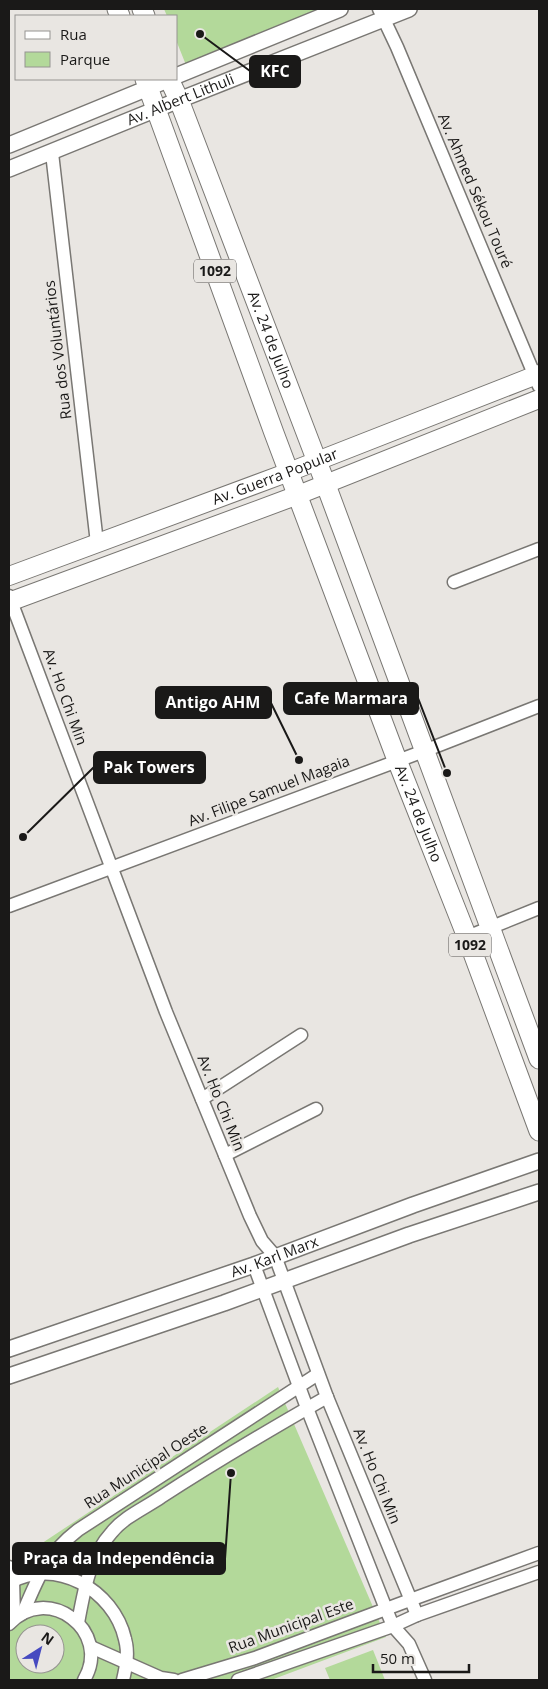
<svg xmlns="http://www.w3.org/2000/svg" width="548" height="1689" font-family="'Open Sans',sans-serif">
<rect width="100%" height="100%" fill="#e9e6e2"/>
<g fill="#b3d99a" fill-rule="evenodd">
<path d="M164 9H344L188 70 176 40V16H167Z"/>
<path d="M278 1387 386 1637 271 1680H9V1565ZM25 1634H55V1664H25Z"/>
<path d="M373 1650 385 1680H330L325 1668Z"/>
</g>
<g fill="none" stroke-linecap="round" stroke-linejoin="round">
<g stroke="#797773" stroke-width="15">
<g id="minor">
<path d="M379 9 397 47 539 386"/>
<path d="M52 153 97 543"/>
<path d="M454 582 539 549"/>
<path d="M9 596 166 1012 250 1216 262 1241 275 1256 327 1397 417 1615"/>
<path d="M9 906 424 751 539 706"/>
<path d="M467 937 539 908"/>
<path d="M202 1099 301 1035"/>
<path d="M225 1155 316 1109"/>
<path d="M254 1265 307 1408 386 1609 393 1626 409 1644 425 1680"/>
<path d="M9 1567 13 1580 14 1618"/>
<path d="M9 1583C55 1556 114 1590 125 1639 129 1653 126 1667 123 1680"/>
<path d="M23 1613C38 1577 47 1554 78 1530L318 1374"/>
<path d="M78 1623C84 1591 89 1557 112 1532 124 1517 145 1508 161 1497 215 1462 271 1429 327 1397"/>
<path d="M9 1624C47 1582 113 1631 84 1680"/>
<path d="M91 1647 161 1678 174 1680"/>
<path d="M182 1680 255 1658 410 1600 539 1553"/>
<path d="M238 1680 393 1626 417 1615 539 1572"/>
</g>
</g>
<g stroke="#797773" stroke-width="18">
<g id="tertiary">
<path d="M176 76 340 9"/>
<path d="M9 145 170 79"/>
<path id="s1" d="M9 169 179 100 409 9"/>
<path id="s2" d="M9 1349 254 1265 413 1205 539 1161"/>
<path d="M9 1376 224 1303 409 1235 539 1192"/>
</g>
</g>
<g stroke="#797773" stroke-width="20">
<g id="secondary">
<path id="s3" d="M9 576 289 472 539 374"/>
<path d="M9 602 298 495 539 399"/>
</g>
</g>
<g stroke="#797773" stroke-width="21">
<g id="primary">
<path d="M117 9 120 16"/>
<path d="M142 9 145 16"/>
<path id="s4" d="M145 79 274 433 397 760 467 937 539 1131"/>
<path id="s5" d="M169 79 179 100 326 485 539 1059"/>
</g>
</g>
<use href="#minor" stroke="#fff" stroke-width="12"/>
<use href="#tertiary" stroke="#fff" stroke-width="15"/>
<use href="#secondary" stroke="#fff" stroke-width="18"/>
<use href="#primary" stroke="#fff" stroke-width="19"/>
</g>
<g text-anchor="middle" stroke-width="5" stroke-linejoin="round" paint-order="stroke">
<g fill="#e9e6e2" stroke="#585655" stroke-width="1">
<rect x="194" y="259.5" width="42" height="23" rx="4"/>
<rect x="449" y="933.5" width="42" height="23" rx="4"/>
</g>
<g font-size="14" font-weight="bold" fill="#1a1918">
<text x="215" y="276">1092</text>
<text x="470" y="950">1092</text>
</g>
<g font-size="15" fill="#1a1918" stroke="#e9e6e2">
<text dy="5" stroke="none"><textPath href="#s1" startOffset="185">Av. Albert Lithuli</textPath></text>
<text transform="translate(475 191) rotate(67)" y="5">Av. Ahmed Sékou Touré</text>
<text dy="5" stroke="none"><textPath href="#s5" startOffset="280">Av. 24 de Julho</textPath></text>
<text transform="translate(58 350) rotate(-97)" y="5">Rua dos Voluntários</text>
<text dy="5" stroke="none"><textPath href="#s3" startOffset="284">Av. Guerra Popular</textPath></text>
<text transform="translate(65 697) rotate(70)" y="5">Av. Ho Chi Min</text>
<text transform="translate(269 791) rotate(-21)" y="5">Av. Filipe Samuel Magaia</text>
<text dy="5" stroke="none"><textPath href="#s4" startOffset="784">Av. 24 de Julho</textPath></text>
<text transform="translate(221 1103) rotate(68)" y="5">Av. Ho Chi Min</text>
<text dy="5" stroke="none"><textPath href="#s2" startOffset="281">Av. Karl Marx</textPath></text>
<text transform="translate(146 1466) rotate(-33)" y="5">Rua Municipal Oeste</text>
<text transform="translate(377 1476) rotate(68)" y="5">Av. Ho Chi Min</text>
<text transform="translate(291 1626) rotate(-20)" y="5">Rua Municipal Este</text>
</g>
</g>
<path fill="none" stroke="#1a1918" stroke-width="2" d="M200 34L250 71M447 773L418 698M299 760L271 703M23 837L94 767M231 1473L225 1559"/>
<g fill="#1a1918" stroke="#e9e6e2" stroke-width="2">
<circle cx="200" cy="34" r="5"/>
<circle cx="447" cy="773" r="5"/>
<circle cx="299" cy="760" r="5"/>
<circle cx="23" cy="837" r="5"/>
<circle cx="231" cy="1473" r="5"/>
</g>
<g fill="#1a1918" stroke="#1a1918" stroke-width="2">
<rect x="250" y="56" width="50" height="31" rx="5"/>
<rect x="284" y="683" width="134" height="31" rx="5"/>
<rect x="156" y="687" width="115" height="31" rx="5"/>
<rect x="94" y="752" width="111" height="31" rx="5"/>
<rect x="13" y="1543" width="212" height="31" rx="5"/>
</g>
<g font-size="16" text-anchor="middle" font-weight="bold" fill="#fff">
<text x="275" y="77">KFC</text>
<text x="351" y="704">Cafe Marmara</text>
<text x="213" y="708">Antigo AHM</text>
<text x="149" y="773">Pak Towers</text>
<text x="119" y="1564">Praça da Independência</text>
</g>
<rect width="548" height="1689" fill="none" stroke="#1a1918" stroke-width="20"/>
<rect x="15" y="15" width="162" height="65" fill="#e9e6e2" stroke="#969491"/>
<rect x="25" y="31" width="25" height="8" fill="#ffffff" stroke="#969491"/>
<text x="60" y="40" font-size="15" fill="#1a1918">Rua</text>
<rect x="25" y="52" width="25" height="15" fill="#b3d99a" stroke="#969491"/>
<text x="60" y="65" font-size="15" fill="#1a1918">Parque</text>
<g transform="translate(40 1649) rotate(36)"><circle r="24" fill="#e9e6e2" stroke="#969491"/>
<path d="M0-4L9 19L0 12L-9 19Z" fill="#464ac0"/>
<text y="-8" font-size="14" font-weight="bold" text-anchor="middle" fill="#1a1918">N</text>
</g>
<path d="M373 1664v8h96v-8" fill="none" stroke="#1a1918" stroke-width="2.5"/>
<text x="380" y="1664" font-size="15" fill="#1a1918" stroke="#e9e6e2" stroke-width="4" paint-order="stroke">50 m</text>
</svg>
